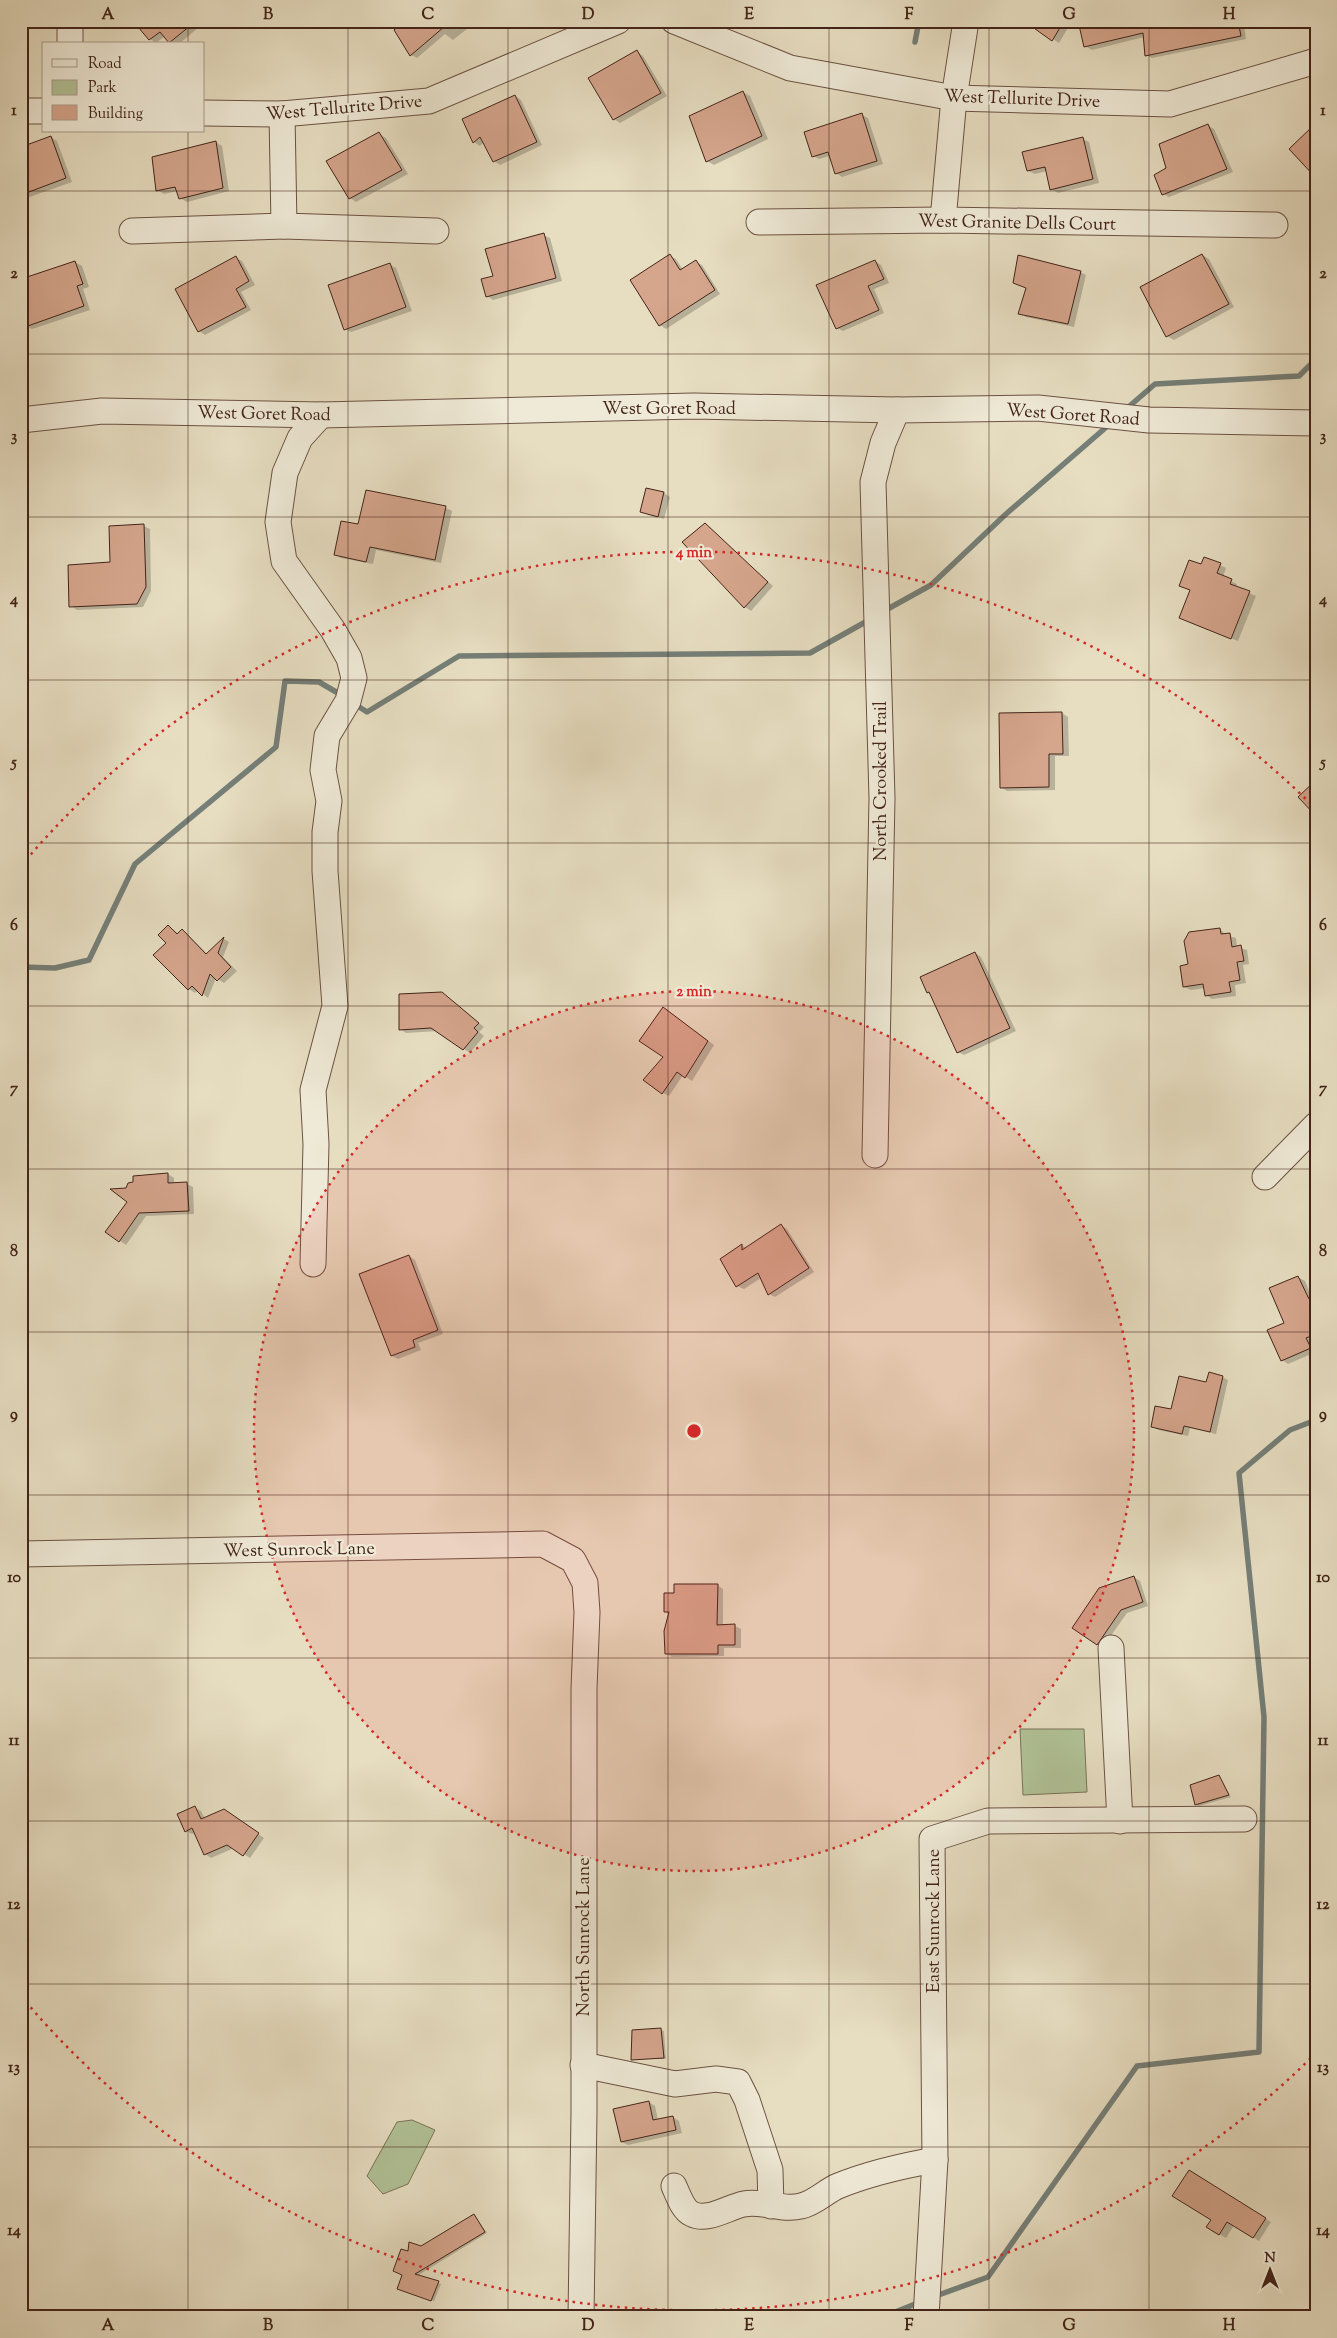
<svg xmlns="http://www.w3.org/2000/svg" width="1337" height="2338" font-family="'Sorts Mill Goudy',serif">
<rect width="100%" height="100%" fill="#e7dec2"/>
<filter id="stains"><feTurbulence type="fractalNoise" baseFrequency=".004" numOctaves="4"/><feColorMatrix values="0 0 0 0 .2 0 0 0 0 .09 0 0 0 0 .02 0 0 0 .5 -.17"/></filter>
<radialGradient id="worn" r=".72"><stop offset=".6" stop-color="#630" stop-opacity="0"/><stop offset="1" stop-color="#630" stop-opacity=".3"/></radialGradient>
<g fill="#b1c297" stroke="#7a7358">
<path d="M1020 1729H1084L1087 1792 1023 1795Z"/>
<path d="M412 2120 435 2130 408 2184 383 2194 367 2176 397 2122Z"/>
</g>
<g fill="#0003">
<path d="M135 21H206L179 44H173L165 36 156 43 150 39Z"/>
<path d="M406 21H462L467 29 453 40 445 34 417 58 411 55Z"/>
<path d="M1026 21H1072L1059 43Z"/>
<path d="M1079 21H1118V24L1139 21H1262L1244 26 1246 39 1152 58 1146 55 1144 37 1092 50 1085 46Z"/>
<path d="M637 52 643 56 667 96 620 123 614 119Z"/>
<path d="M743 92 750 96 768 139 714 165 707 161Z"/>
<path d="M515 96 521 100 542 145 500 165 494 161 484 142 480 146 474 142 464 120Z"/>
<path d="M862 115 868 118 883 164 842 177 836 173 830 156 819 159 813 156Z"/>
<path d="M1207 125 1214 129 1233 172 1169 197 1163 194 1167 169Z"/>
<path d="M379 134 386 138 408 174 356 202 350 198Z"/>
<path d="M51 137 57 141 72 182 21 200V148Z"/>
<path d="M1083 139 1089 142 1099 183 1058 193 1051 189 1047 171 1035 174 1028 171Z"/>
<path d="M216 142 222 146 229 191 187 202 180 198 178 191 164 194 157 190Z"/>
<path d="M543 235 550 238 562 281 493 300 487 296 494 277Z"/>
<path d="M1202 255 1209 259 1234 307 1174 340 1167 336Z"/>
<path d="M670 256 676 259 683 270 696 262 702 265 720 294 666 329 660 325Z"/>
<path d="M236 258 242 261 255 285 241 292 251 310 205 335 199 331 176 290Z"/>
<path d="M875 261 881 265 889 283 874 289 884 313 843 331 837 328Z"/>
<path d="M75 262 82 266 89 287 83 289 90 310 32 329 26 326Z"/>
<path d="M390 265 396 268 412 311 351 332 345 329Z"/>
<path d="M1080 272 1086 275 1074 327 1026 317 1019 313 1027 288 1014 282Z"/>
<path d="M664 493 670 497 664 519 642 512Z"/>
<path d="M446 508 452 511 441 563 376 550 373 564 341 558 335 554 359 526Z"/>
<path d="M705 525 773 586 751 611 745 607 684 542Z"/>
<path d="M144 526 150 529 151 591 143 607 77 610 71 606 112 564Z"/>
<path d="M1220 565 1226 568 1223 577 1237 584 1236 587 1256 596 1238 641 1186 621 1191 591 1180 585 1202 566Z"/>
<path d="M1062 713 1068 717 1069 756H1055V790L1007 791 1001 787 1000 714Z"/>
<path d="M168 926 179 934 182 931 188 935 208 955 224 939 229 942 223 957 237 971 224 983 216 978 208 998 198 990 195 993 189 989 168 943Z"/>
<path d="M1220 929 1226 935 1236 938 1237 947 1247 950 1249 964 1243 965 1246 983 1235 985 1236 996 1212 999 1206 995 1205 988 1191 990 1184 987 1190 965Z"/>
<path d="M975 953 981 957 1016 1031 964 1055 958 1052 931 994 928 992Z"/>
<path d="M442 993 484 1027 479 1032 484 1036 470 1053 438 1031 406 1033 400 1029Z"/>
<path d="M670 1013 714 1045 692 1081 683 1075 669 1096 663 1093Z"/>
<path d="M168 1174 174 1178V1184H187L193 1187 194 1214 146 1216 126 1245 107 1232 129 1202 127 1190Z"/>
<path d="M781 1225 787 1229 814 1272 775 1297 769 1294 761 1278 744 1289 737 1286 742 1245 747 1249Z"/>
<path d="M409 1256 415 1260 443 1334 418 1343 421 1350 398 1359 392 1356Z"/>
<path d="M1298 1277 1305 1281 1312 1298 1316 1297V1340L1312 1341 1316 1352 1288 1364 1282 1360 1286 1323Z"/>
<path d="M1222 1377 1228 1380 1216 1434 1190 1428 1188 1436 1158 1430 1152 1426 1207 1384Z"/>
<path d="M1134 1577 1140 1581 1148 1606 1127 1613 1103 1647 1097 1644Z"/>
<path d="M717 1585 723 1589V1626H735L741 1629V1648H724V1656L672 1657 666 1653 670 1614 666 1612 675 1594Z"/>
<path d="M1219 1777 1231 1797 1199 1806 1196 1804Z"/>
<path d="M195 1808 201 1811 205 1819 230 1814 264 1838 250 1858 234 1848 211 1858 205 1854 196 1833 192 1834 186 1831Z"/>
<path d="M661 2030 664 2031 666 2059H632Z"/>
<path d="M649 2102 655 2106 658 2120 673 2117 679 2121 682 2133 628 2145 622 2142Z"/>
<path d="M1189 2172 1271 2222 1259 2241 1234 2225 1226 2238 1208 2227 1212 2220Z"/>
<path d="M474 2215 487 2233 417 2276 441 2284 434 2301 401 2290 409 2253Z"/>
</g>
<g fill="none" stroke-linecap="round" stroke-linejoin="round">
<g stroke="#757f78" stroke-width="5.5">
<path d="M915 42 919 21"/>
<path d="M1125 410 1155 384 1299 376 1316 359"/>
<path d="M884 611 931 585 1006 514 1111 423"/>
<path d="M353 703 367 712 459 656 810 653 869 620"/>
<path d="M21 967 55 968 89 960 135 864 276 747 285 681 319 682 343 696"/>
<path d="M933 2297 988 2277 1137 2066 1259 2052 1264 1717 1239 1473 1290 1430 1316 1420"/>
<path d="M883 2317 920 2302"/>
</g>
</g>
<g fill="#d5a58c" stroke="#432419">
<path d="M133 21H196L169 43 160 32 149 40Z"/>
<path d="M404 21H451L410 56 394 30Z"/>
<path d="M1024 21H1064L1052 41Z"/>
<path d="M1078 21H1113L1112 24 1130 21H1238L1241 36 1145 56 1143 33 1084 47Z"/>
<path d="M637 50 661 93 613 120 588 78Z"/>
<path d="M743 91 762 136 706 162 689 116Z"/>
<path d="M515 95 537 142 493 162 480 137 473 143 462 119Z"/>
<path d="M862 113 877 161 835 174 828 152 812 157 804 132Z"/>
<path d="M1316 123V178L1289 149Z"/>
<path d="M1208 124 1227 169 1162 195 1154 175 1166 168 1159 144Z"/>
<path d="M379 132 402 170 349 199 326 161Z"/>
<path d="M51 136 66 178 21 195V147Z"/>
<path d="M1083 137 1093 179 1050 190 1045 167 1027 171 1022 152Z"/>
<path d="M216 141 223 188 179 199 175 187 156 191 152 157Z"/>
<path d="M544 233 556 278 486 297 481 279 493 276 485 249Z"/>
<path d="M670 254 680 270 696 260 715 290 659 326 630 280Z"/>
<path d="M1202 254 1229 304 1166 337 1140 287Z"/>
<path d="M1018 255 1081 271 1068 324 1018 314 1026 288 1013 283Z"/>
<path d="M236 256 249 281 236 289 246 307 198 332 175 289Z"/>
<path d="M875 260 884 279 868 286 879 310 836 329 816 285Z"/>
<path d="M75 261 83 284 77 286 84 306 25 327 21 315V279Z"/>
<path d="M390 263 406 307 344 330 328 285Z"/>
<path d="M646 488 664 492 658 517 640 512Z"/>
<path d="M366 490 446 506 435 560 370 547 366 562 334 555 341 521 358 524Z"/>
<path d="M705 523 768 582 744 608 682 542Z"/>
<path d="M144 524 146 587 137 604 69 607 68 565 110 562 109 526Z"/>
<path d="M1204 557 1221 563 1217 573 1232 579 1230 584 1250 591 1231 639 1179 618 1190 590 1179 586 1189 560 1201 564Z"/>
<path d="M1062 712 1063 754H1049V787L1000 788 999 713Z"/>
<path d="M1316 780V816L1298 797Z"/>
<path d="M168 925 177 934 182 929 206 954 224 937 218 953 231 967 217 981 210 974 202 996 192 986 188 990 153 955 166 943 158 935Z"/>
<path d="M1220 928 1221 934 1230 933 1232 947 1241 945 1244 961 1237 962 1240 980 1229 982 1231 992 1205 996 1203 984 1183 987 1180 966 1188 964 1184 941 1189 932Z"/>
<path d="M975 952 1010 1028 957 1053 929 992 927 993 920 977Z"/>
<path d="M442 992 479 1023 474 1028 478 1032 463 1050 431 1028 399 1030V994Z"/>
<path d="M663 1007 708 1041 685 1078 677 1072 662 1094 643 1080 663 1057 639 1041Z"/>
<path d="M168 1173V1183L187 1182 189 1211 139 1213 119 1242 105 1232 127 1202 110 1189 126 1188 128 1183 133 1182V1176Z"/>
<path d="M781 1224 809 1268 768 1295 758 1273 736 1287 720 1259 742 1244V1250Z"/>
<path d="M409 1255 438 1330 413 1340 415 1347 391 1356 359 1274Z"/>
<path d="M1298 1276 1309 1299 1316 1296V1334L1306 1338 1311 1348 1281 1361 1267 1330 1284 1323 1269 1288Z"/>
<path d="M1209 1372 1223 1376 1210 1432 1184 1426 1182 1434 1151 1427 1155 1406 1171 1409 1179 1376 1206 1382Z"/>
<path d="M1134 1576 1143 1602 1121 1610 1097 1645 1072 1628 1099 1588Z"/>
<path d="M674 1584H718L717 1625 735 1624V1645H718V1654H665L664 1631 669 1612H664V1593H674Z"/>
<path d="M1219 1775 1229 1795 1195 1805 1190 1785Z"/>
<path d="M195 1806 201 1819 224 1809 259 1833 243 1856 227 1845 204 1855 192 1828 185 1832 177 1814Z"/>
<path d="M661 2028 664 2058 631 2060 632 2030Z"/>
<path d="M649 2101 653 2120 673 2116 676 2130 621 2142 613 2109Z"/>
<path d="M1189 2170 1266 2218 1253 2238 1227 2222 1219 2235 1206 2227 1211 2220 1172 2196Z"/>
<path d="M474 2214 485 2232 415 2274 439 2281 431 2301 397 2289 402 2275 393 2271 401 2249 408 2251 409 2242 421 2246Z"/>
</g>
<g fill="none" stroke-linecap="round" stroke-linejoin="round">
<g stroke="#6c5243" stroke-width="27">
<g id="minor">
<path d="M674 21 790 68 954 98 1170 104 1316 61"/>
<path d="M70 44V21"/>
<path d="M21 111H44"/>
<path d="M204 113 282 114 429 101 618 21"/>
<path d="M282 114 284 226 436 231"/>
<path d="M943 220 954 98 966 21"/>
<path d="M759 222 943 220 1275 225"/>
<path d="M132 231 284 226"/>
<path d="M21 420 102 411 321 415 694 406 897 410 1038 408 1149 420 1316 423"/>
<path d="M875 1155 882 798 873 482 883 443 897 410"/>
<path d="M1265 1177 1316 1125"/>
<path d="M313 1264 316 1144 313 1090 335 1006 325 871V832L329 801 323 770 327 736 348 701 354 678 349 658 333 630 284 561 278 522 285 473 300 438 321 415"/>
<path d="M21 1554 543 1544 573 1560 585 1583 587 1612 584 1689V2112L581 2317"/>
<path d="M1111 1648 1120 1821"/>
<path d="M583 2065 675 2084 716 2079 738 2082 747 2100 770 2170 771 2206"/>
<path d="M674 2186C678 2195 683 2210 692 2214 708 2222 728 2207 744 2204 762 2200 782 2211 801 2206 815 2203 826 2191 838 2186 870 2173 901 2166 935 2160"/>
<path d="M926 2317 935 2160 932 1839 988 1821 1244 1819"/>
</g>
</g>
<use href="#minor" stroke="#efead7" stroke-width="25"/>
</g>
<path fill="none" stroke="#432419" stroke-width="1" stroke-opacity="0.55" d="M188 21V44M348 21V2317M508 21V2317M668 21V2317M829 21V2317M989 21V2317M1149 21V2317M188 131V2317M21 191H1316M21 354H1316M21 517H1316M21 680H1316M21 843H1316M21 1006H1316M21 1169H1316M21 1332H1316M21 1495H1316M21 1658H1316M21 1821H1316M21 1984H1316M21 2147H1316"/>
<circle cx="694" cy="1431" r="440" fill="#d62828" fill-opacity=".12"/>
<g fill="none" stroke="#d62828" stroke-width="2.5" stroke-dasharray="2.5 5">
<circle cx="694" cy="1431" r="440"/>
<path d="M1316 2053A879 879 0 0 1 26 2002M26 860A879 879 0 0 1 1316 809"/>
</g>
<g text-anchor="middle" stroke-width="4.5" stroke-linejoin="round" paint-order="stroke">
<g font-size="18" fill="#432419" stroke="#efead7">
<text transform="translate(1022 98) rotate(2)" y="6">West Tellurite Drive</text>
<text transform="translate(344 107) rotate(-5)" y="6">West Tellurite Drive</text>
<text transform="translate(1017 222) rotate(1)" y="6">West Granite Dells Court</text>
<text x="669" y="414">West Goret Road</text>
<text transform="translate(264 413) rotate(1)" y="6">West Goret Road</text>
<text transform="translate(1073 414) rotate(4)" y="6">West Goret Road</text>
<text transform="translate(880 781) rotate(-90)" y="6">North Crooked Trail</text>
<text transform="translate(299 1549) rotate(-1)" y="6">West Sunrock Lane</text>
<text transform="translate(933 1921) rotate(-90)" y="6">East Sunrock Lane</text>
<text transform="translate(583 1937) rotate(-90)" y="6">North Sunrock Lane</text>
</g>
</g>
<circle cx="694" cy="1431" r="8" fill="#d62828" stroke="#efead7" stroke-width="2.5"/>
<g font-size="15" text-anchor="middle" font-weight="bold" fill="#d62828" stroke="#efead7" stroke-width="4.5" stroke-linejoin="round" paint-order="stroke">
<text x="694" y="557">4 min</text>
<text x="694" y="996">2 min</text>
</g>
<rect width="1337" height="2338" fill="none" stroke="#e7dec2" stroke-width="55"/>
<rect x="42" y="42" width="162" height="90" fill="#efead7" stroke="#aa9b8b"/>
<rect x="52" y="59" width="25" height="8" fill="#efead7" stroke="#aa9b8b"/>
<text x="88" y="68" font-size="15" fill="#432419">Road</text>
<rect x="52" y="80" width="25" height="15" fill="#b1c297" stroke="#aa9b8b"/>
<text x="88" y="92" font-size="15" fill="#432419">Park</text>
<rect x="52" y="105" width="25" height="15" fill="#d5a58c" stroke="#aa9b8b"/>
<text x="88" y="118" font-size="15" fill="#432419">Building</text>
<g transform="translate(1270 2270)" stroke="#efead7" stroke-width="4" paint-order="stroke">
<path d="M0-4L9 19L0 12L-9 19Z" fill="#432419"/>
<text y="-8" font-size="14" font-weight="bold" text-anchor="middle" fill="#432419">N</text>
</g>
<rect x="28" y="28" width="1282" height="2282" fill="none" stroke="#432419" stroke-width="2"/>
<g font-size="16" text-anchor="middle" font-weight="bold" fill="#432419">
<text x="108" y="19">A</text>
<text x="268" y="19">B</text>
<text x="428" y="19">C</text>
<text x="588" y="19">D</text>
<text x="749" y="19">E</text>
<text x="909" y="19">F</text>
<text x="1069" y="19">G</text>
<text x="1229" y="19">H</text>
<text x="14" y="115">1</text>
<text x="1323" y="115">1</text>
<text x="14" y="278">2</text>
<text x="1323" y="278">2</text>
<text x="14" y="441">3</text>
<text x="1323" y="441">3</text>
<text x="14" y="604">4</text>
<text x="1323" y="604">4</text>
<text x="14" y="767">5</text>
<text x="1323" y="767">5</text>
<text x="14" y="930">6</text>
<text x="1323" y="930">6</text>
<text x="14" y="1093">7</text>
<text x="1323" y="1093">7</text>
<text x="14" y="1256">8</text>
<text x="1323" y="1256">8</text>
<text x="14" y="1419">9</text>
<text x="1323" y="1419">9</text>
<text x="14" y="1582">10</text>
<text x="1323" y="1582">10</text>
<text x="14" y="1745">11</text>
<text x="1323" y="1745">11</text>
<text x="14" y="1909">12</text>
<text x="1323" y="1909">12</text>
<text x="14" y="2072">13</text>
<text x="1323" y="2072">13</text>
<text x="14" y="2235">14</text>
<text x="1323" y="2235">14</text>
<text x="108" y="2330">A</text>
<text x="268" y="2330">B</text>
<text x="428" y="2330">C</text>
<text x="588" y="2330">D</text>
<text x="749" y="2330">E</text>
<text x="909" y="2330">F</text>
<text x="1069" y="2330">G</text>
<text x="1229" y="2330">H</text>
</g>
<rect width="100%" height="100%" filter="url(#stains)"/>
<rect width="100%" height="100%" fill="url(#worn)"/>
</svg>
